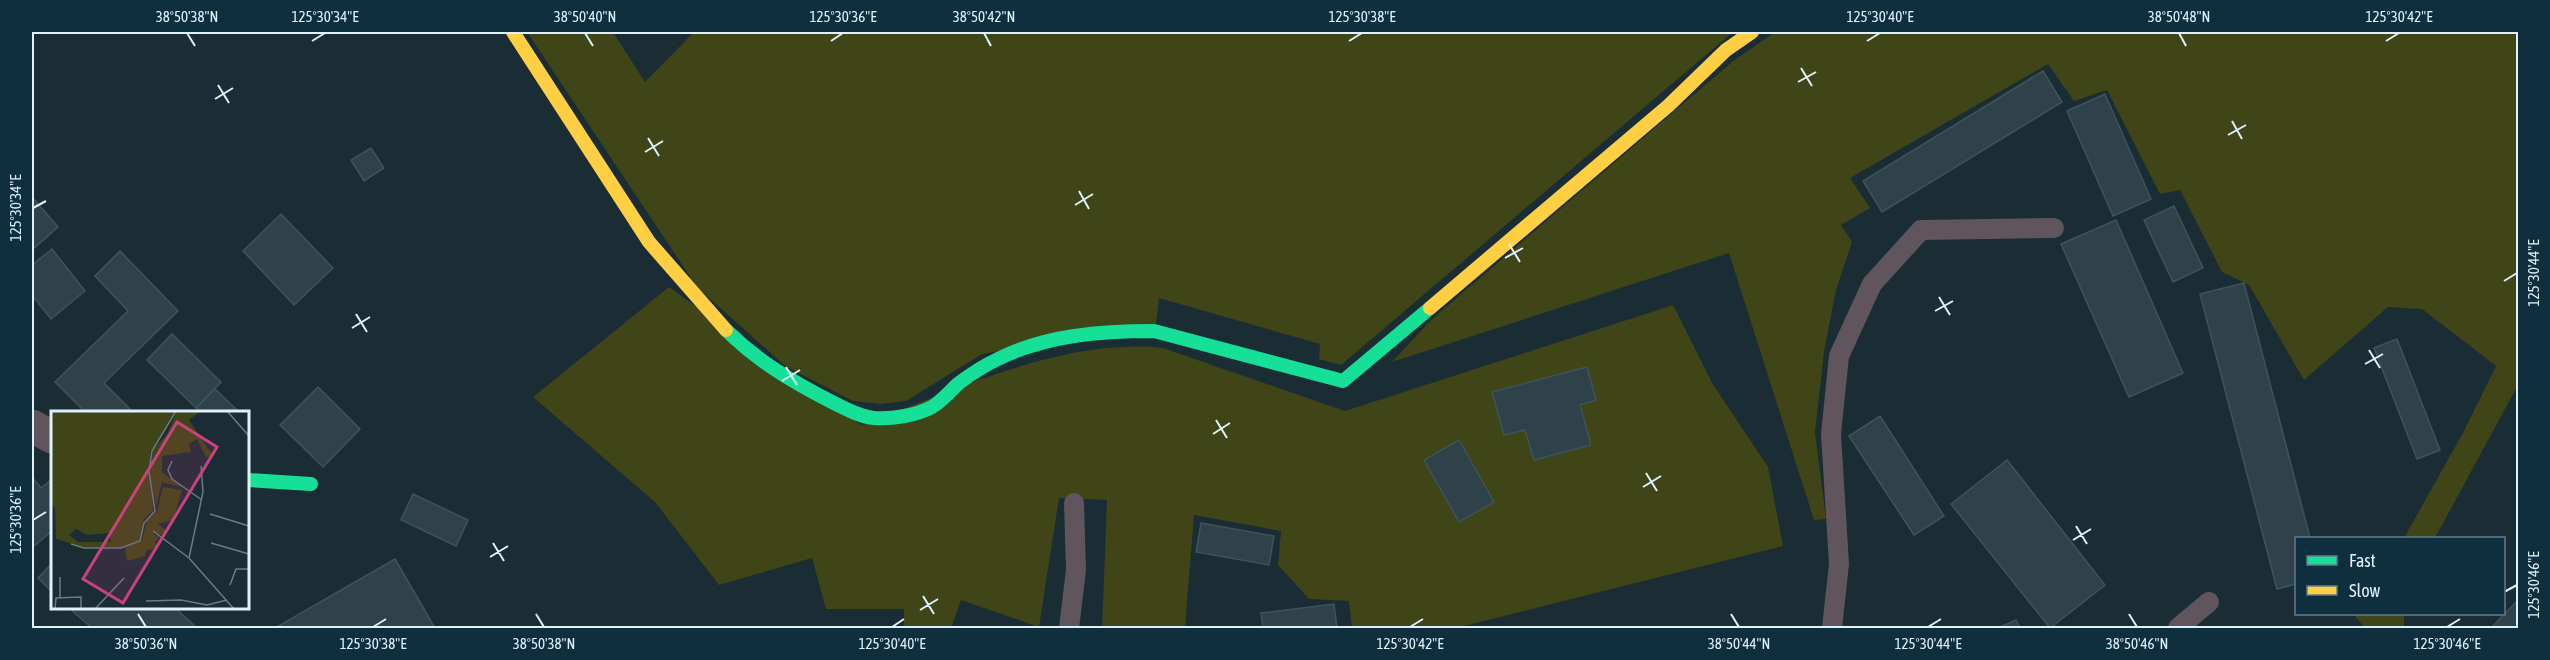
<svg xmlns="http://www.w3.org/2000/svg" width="2550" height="660" font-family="'Asap Condensed',sans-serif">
<rect width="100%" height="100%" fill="#1a2c34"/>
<g fill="#3f4516">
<path d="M527 32H613L645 82 694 32H1733L1341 365 1319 359 1320 344 1159 298 1156 324 982 354 906 401 881 404 853 401 785 366 697 287Z"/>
<path d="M1775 32H2518V385L2435 538H2404L2464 431 2496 366 2422 309 2388 307 2304 380 2249 285 2222 272 2180 190 2160 194 2107 90 2074 101 2048 64 1850 178 1870 208 1841 225 1852 242 1836 290 1824 352 1815 432 1826 519 1814 520 1729 253 1392 362 1431 320 1732 62Z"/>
<path d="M669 287 861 425C954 391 1063 337 1163 348L1345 411 1673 305 1712 383 1768 467 1783 546 1456 628H1352L1349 601 1309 599 1278 565 1281 531 1194 515 1185 628H1102L1107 500 1059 498 1039 627 961 600 951 628H904V609H826L812 558 719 585 655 502 533 397Z"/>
<path d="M2353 614H2404V628H2365Z"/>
</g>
<g fill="#2f4249" stroke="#3d545a" stroke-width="1.5">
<path d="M2043 71 2062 102 1882 212 1863 181Z"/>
<path d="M2105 94 2151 199 2113 216 2067 111Z"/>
<path d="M371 148 384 168 364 181 351 160Z"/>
<path d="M32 197 58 227 32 250Z"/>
<path d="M2174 206 2203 268 2173 282 2144 220Z"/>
<path d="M281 214 333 268 294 305 243 251Z"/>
<path d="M2116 220 2183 373 2129 397 2061 244Z"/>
<path d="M52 249 85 291 51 319 32 295V265Z"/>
<path d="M120 251 178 311 104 383 133 412H85L55 382 128 311 95 276Z"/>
<path d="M2244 283 2310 538H2296V584L2277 589 2200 294Z"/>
<path d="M172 334 221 382 196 408 147 360Z"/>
<path d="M2397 339 2440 450 2417 459 2374 348Z"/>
<path d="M1587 367 1596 400 1580 405 1591 445 1534 460 1525 430 1504 435 1492 392Z"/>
<path d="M318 387 360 429 323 467 280 425Z"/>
<path d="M215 389 239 412H200L196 408Z"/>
<path d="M1880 416 1944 516 1914 535 1849 436Z"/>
<path d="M1459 440 1494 502 1459 522 1424 460Z"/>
<path d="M2007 460 2105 585 2050 628 1951 504Z"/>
<path d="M32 477 41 488 51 480 52 481V531L32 548Z"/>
<path d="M413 494 468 520 456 546 401 520Z"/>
<path d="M1201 523 1274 536 1269 565 1196 552Z"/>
<path d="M395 559 435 628H275Z"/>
<path d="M52 563V592L38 578Z"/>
<path d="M2518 600V628H2491Z"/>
<path d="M1334 604 1337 628H1263L1261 613Z"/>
<path d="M69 608H175L197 628H92Z"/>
<path d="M2016 620 2020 628H1998Z"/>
</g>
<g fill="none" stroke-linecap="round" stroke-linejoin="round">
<g stroke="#60555c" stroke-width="20">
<path d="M1069 628 1076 570 1074 503"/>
<path d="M1832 628 1839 564 1831 434 1839 356 1872 284 1921 230 2054 228"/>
<path d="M2178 628 2209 602"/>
</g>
<path stroke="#60555c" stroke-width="33" d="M32 426 52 437"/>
<g stroke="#16e098" stroke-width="14">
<path d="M726 330C759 362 791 381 832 402 844 408 860 417 874 418 892 419 915 416 932 407 942 401 950 391 959 383 971 374 985 365 998 359 1046 335 1101 331 1154 331L1343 381 1430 308"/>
<path d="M248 480 311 484"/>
</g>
<g stroke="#ffcf43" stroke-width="14">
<path d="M513 32 649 242 726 330"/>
<path d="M1430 308 1668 106 1726 50 1752 32"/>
</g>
</g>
<path fill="none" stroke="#dff1fb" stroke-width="2" d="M187 33 195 46M585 33 593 46M984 33 991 46M2179 33 2186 46M312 41 325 33M831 41 843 33M1349 41 1362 33M1867 41 1880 33M2386 41 2399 33M1801 68 1812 86M1798 82 1816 72M218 85 229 103M215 99 233 88M2232 121 2242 139M2228 135 2246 125M648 138 659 156M645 152 663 141M1079 191 1089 209M1075 205 1093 194M33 208 46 201M1509 244 1520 262M1505 258 1523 248M2504 281 2517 273M1939 297 1950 315M1935 311 1953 301M356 314 367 332M352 328 370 317M2369 350 2380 368M2365 364 2383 354M786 367 797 385M782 381 800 370M1216 420 1227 438M1213 434 1230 423M1646 473 1657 491M1643 487 1661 476M33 520 46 512M2076 526 2087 544M2073 540 2091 529M493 543 504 561M490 557 508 546M2504 592 2517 585M923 596 934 614M920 610 938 599M138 614 146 627M536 614 544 627M1731 614 1739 627M2129 614 2137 627M373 627 386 619M892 627 904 619M1410 627 1423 619M1928 627 1941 619M2447 627 2460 619"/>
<g transform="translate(51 411)">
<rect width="198" height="198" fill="#1a2c34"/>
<path d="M0 0H124L99 42 102 100 93 108 88 130 75 136H33L5 128 4 97 0 94ZM25 118 36 124 58 122 60 131H27L18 124ZM126 0H150L138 9 162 45 155 46 146 28 138 33 140 41 111 45V61L130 76 111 71 105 96 99 60 102 39 116 23ZM112 76 131 79 122 109 107 113 116 120 111 124 101 121 108 127 104 131 106 137 96 139 94 145 76 150 74 137 91 129 96 109 106 100Z" fill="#3f4516" fill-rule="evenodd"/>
<path fill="none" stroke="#697b84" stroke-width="1.5" d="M176 0 198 25M121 50 117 59 121 68 151 89M159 103 198 115M102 120 138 147 183 198M160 132 198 143M20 133 33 137H70L89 130 93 112 104 100 98 60 101 40 125 0M138 147 152 81 150 55M179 174 185 158H198M9 186V166M95 190 130 189 156 194 176 189M4 198 5 187 30 186V198M44 198 73 167"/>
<path fill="#c8437b" fill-opacity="0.15" stroke="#c8437b" stroke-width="3" d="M126 11 166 36 72 192 32 168Z"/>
<rect width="198" height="198" fill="none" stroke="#dff1fb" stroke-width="3"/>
</g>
<rect width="2550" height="660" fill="none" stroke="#0f2f3f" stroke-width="66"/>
<rect x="2295" y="537" width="210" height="78" fill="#0f2f3f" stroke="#627d8a" stroke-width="1.5"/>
<rect x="2307" y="556" width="30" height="9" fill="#16e098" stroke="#627d8a" stroke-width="1.5"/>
<text x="2349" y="567" font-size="18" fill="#dff1fb">Fast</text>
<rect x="2307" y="586" width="30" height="9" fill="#ffcf43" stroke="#627d8a" stroke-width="1.5"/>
<text x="2349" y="597" font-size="18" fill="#dff1fb">Slow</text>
<rect x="33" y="33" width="2484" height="594" fill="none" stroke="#dff1fb" stroke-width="2"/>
<g font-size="15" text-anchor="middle" fill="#dff1fb">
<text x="187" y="22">38°50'38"N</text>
<text x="325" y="22">125°30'34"E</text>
<text x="585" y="22">38°50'40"N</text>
<text x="843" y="22">125°30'36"E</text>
<text x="984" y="22">38°50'42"N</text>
<text x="1362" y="22">125°30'38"E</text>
<text x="1880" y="22">125°30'40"E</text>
<text x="2179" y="22">38°50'48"N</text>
<text x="2399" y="22">125°30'42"E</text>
<text transform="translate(16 208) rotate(-90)" y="5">125°30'34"E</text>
<text transform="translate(2534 273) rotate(-90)" y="5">125°30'44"E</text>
<text transform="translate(16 520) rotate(-90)" y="5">125°30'36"E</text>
<text transform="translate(2534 585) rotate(-90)" y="5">125°30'46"E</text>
<text x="146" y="649">38°50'36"N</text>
<text x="373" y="649">125°30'38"E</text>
<text x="544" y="649">38°50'38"N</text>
<text x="892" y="649">125°30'40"E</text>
<text x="1410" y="649">125°30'42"E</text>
<text x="1739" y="649">38°50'44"N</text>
<text x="1928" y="649">125°30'44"E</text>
<text x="2137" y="649">38°50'46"N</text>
<text x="2447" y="649">125°30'46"E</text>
</g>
</svg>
